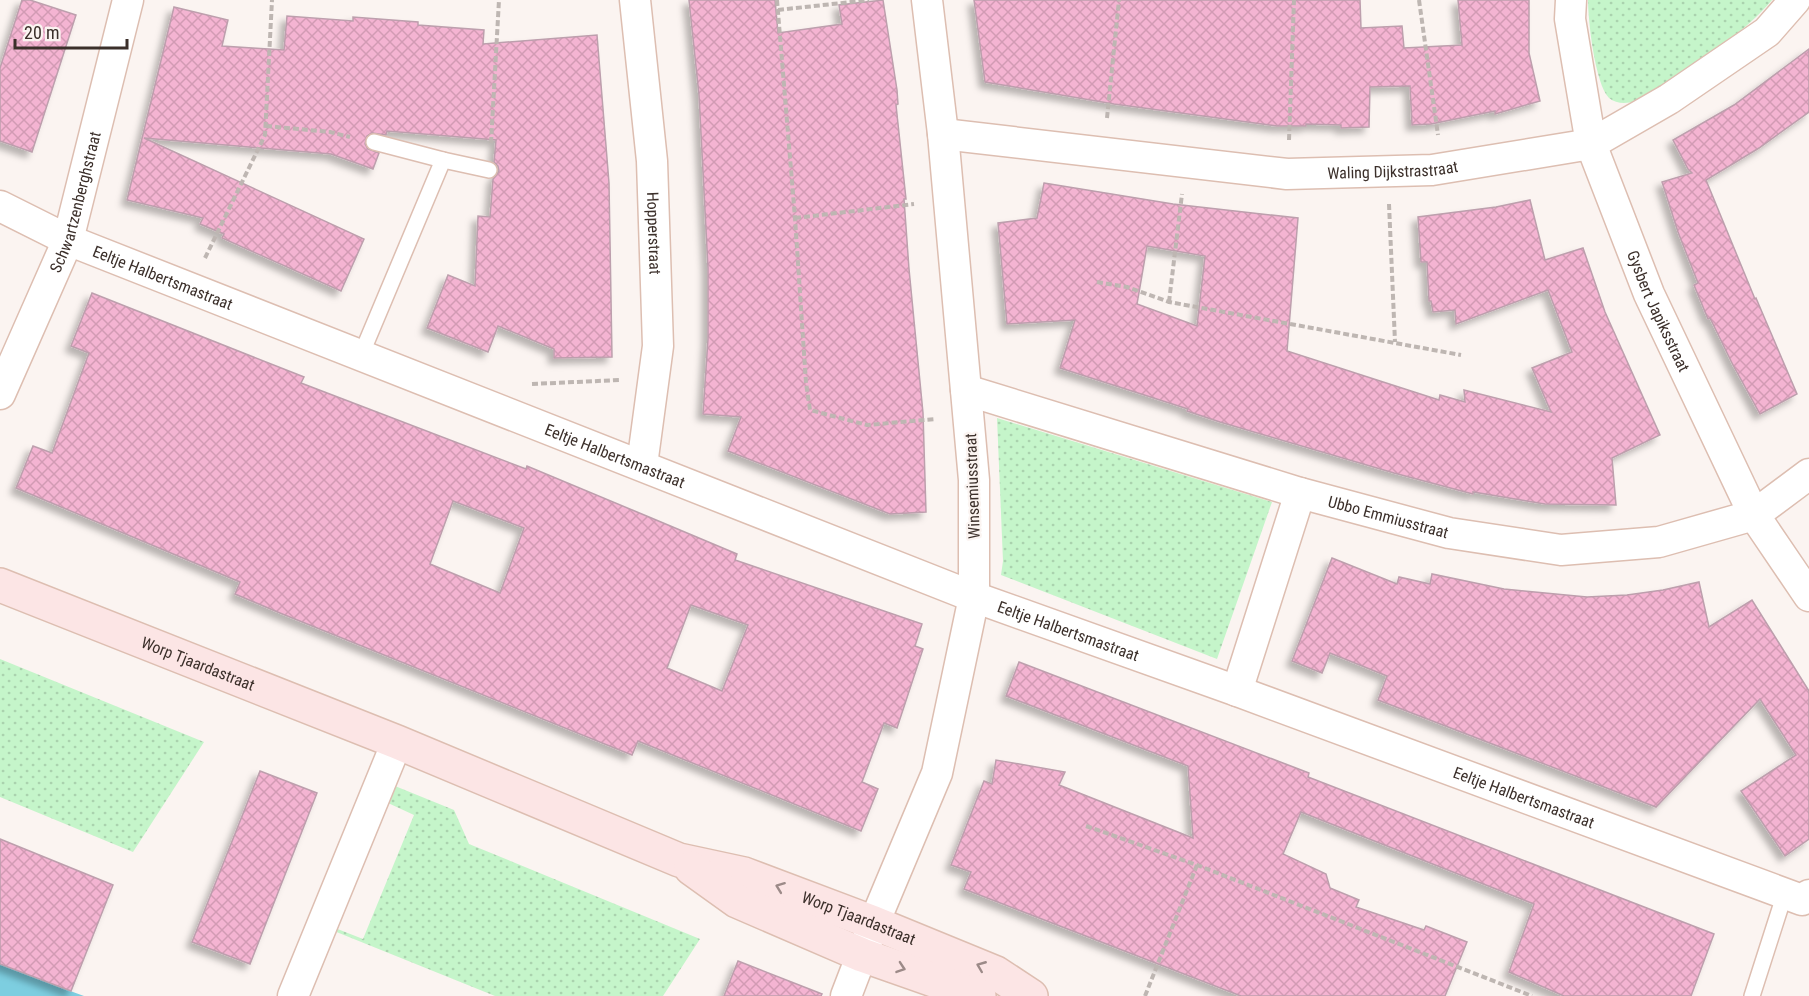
<svg xmlns="http://www.w3.org/2000/svg" width="1809" height="996" font-family="'Roboto Condensed',sans-serif">
<defs>
<pattern id="grass-dots" width="8" height="8" patternUnits="userSpaceOnUse" patternTransform="scale(1.5)"><rect width="8" height="8" fill="#c5f5ca"/><path d="M2 2h.1M6 6h.1" fill="none" stroke="#aad2ae" stroke-width="1.8" stroke-linecap="round"/></pattern>
<pattern id="building-cross-hatch" width="8" height="8" patternUnits="userSpaceOnUse" patternTransform="scale(1.5)"><rect width="8" height="8" fill="#f4b4d2"/><path d="M0 0l8 8M0 8l8-8" fill="none" stroke="#d29bb4"/></pattern>
<filter id="shadow"><feDropShadow dx="-5.5" dy="5.5" stdDeviation="3" flood-color="#0004"/></filter>
</defs>
<rect width="100%" height="100%" fill="#fbf4f1"/>
<g fill="url(#grass-dots)">
<path d="M1588 0H1772C1748 29 1707 57 1675 78 1663 86 1650 96 1635 101 1627 104 1616 104 1609 98 1595 84 1588 20 1588 0Z"/>
<path d="M997 418 1272 502 1217 659 1001 575 1003 561Z"/>
<path d="M0 659 204 742 133 852 0 797Z"/>
<path d="M395 786 454 810 469 844 700 939 663 996H495L334 931 335 928 363 939 414 815 388 803Z"/>
</g>
<path fill="#7dcee0" d="M0 963 73 992 84 996H0Z"/>
<g fill="url(#building-cross-hatch)" stroke="#bd9fad" stroke-width="1.5" fill-rule="evenodd" filter="url(#shadow)">
<path d="M22 0H30L76 15 32 152 0 141V68Z"/>
<path d="M689 0H775L778 33 842 24 839 5 883 0 897 90 898 104 896 105 906 199H904L909 269 923 413 926 512 890 514 728 451 741 417 703 414 708 339V268L699 95Z"/>
<path d="M974 0H1360L1361 28 1402 26 1404 48 1462 45 1458 0H1529V53L1540 101 1495 114V111L1431 124 1412 125 1410 86 1370 87 1369 127 1341 128V125L1306 124V126H1277L1114 104 985 82Z"/>
<path d="M174 7 228 20 222 46 284 50 287 16 353 21V17L418 22V25L484 30 483 44 597 35 609 183 612 357 554 358V349L498 326 488 352 427 328 448 275 475 286 478 216 490 217 493 179 499 171 498 166 494 162 496 140 387 131 386 135 372 133 367 136 365 144 368 149 379 153 373 169 331 154 144 138 364 239 341 291 222 238 224 234 200 224 203 218 127 200Z"/>
<path d="M1809 49V112L1759 148 1706 180 1755 299 1756 298 1797 394 1760 414 1733 365 1710 318 1708 319 1694 285 1698 283 1678 232 1662 182 1692 173 1688 169 1673 140 1734 105Z"/>
<path d="M1044 183 1173 204 1298 218 1287 351 1439 400 1440 395 1465 402 1464 390 1551 412 1532 368 1572 352 1548 290 1456 324 1455 310 1433 312 1431 301H1429L1427 262H1421L1418 217 1496 207 1530 200 1545 260 1583 248 1605 312 1660 435 1612 458 1616 505 1545 504 1473 492V494L1394 473 1220 422 1187 411 1188 409 1060 368 1075 320 1007 324 998 223 1037 218ZM1147 246 1205 256 1197 326 1137 304Z"/>
<path d="M92 293 304 377 301 383 526 469 527 466 649 517 737 554 735 560 922 624 915 646 923 649 897 728 884 723 862 782 878 789 861 831 638 741 632 755 280 613 235 594 240 582 16 488 33 446 52 453 89 353 71 346ZM453 501 524 528 500 593 430 564ZM691 605 748 625 722 691 667 668Z"/>
<path d="M1332 558 1397 584 1399 577 1430 584 1432 574 1504 589 1587 597 1627 595 1663 590 1699 582 1709 627 1752 600 1809 691V839L1785 856 1741 791 1796 755 1760 699 1656 807 1378 700 1387 676 1330 653 1322 673 1292 661Z"/>
<path d="M1019 662 1309 773 1308 777 1714 934 1691 996H1564L1509 972 1534 904 1301 812 1283 854 1326 874 1330 888 1359 900 1356 907 1424 930 1426 926 1467 942 1445 996H1241L964 889 971 872 951 865 984 781 992 784 996 760 1065 772 1059 785 1193 838 1188 766 1006 696Z"/>
<path d="M260 771 317 793 250 964 192 942Z"/>
<path d="M0 839 113 885 71 991 0 964Z"/>
<path d="M738 961 822 994 821 996H724Z"/>
</g>
<g fill="none" stroke-linecap="round" stroke-linejoin="round">
<g stroke="#ddbeb1" stroke-width="18">
<g id="lane">
<path d="M374 142 443 160 489 170"/>
<path d="M361 355 443 160"/>
<path d="M1752 996 1785 893"/>
</g>
</g>
<g stroke="#ddbeb1" stroke-width="33">
<g id="street">
<path id="s1" d="M635 0 652 161 658 346 642 465"/>
<path id="s2" d="M1571 0 1570 19 1591 144 1649 294 1754 515 1809 596"/>
<path id="s3" d="M943 134 1287 174 1432 170 1591 144 1669 99 1767 32 1795 0"/>
<path id="s4" d="M0 206 68 240 974 597 1237 691 1802 900 1809 895"/>
<path id="s5" d="M966 390 1300 493 1449 533 1561 550 1659 542 1754 515 1809 474"/>
<path id="s6" d="M0 394 68 240 128 0"/>
<path d="M1237 691 1300 493"/>
<path d="M293 996 397 742"/>
<path d="M846 996 874 923 937 773 974 597V480L943 134 927 0"/>
</g>
</g>
<g stroke="#ddbeb1" stroke-width="36">
<g id="secondary">
<path id="s7" d="M0 585 397 742 679 860 744 874 874 923 996 973 1031 996"/>
<path d="M691 868 737 901 862 955 979 996"/>
</g>
</g>
<g stroke="#beb6b2" stroke-width="4" stroke-dasharray="6 3" stroke-linecap="butt">
<path d="M777 0 795 218 806 383 810 410 867 425 936 419"/>
<path d="M1419 0 1438 135"/>
<path d="M778 10 869 0"/>
<path d="M1107 118 1119 0"/>
<path d="M266 126 330 132 350 137"/>
<path d="M1289 140 1294 0"/>
<path d="M491 143 499 0"/>
<path d="M1389 204 1395 342"/>
<path d="M795 218 914 204"/>
<path d="M205 258 265 135 272 0"/>
<path d="M1097 282 1127 287 1169 302 1461 355"/>
<path d="M1169 302 1182 194"/>
<path d="M532 384 620 380"/>
<path d="M1086 826 1197 865 1532 996"/>
<path d="M1145 996 1197 865"/>
</g>
<use href="#lane" stroke="#fff" stroke-width="15"/>
<use href="#street" stroke="#fff" stroke-width="30"/>
<use href="#secondary" stroke="#fce5e5" stroke-width="33"/>
</g>
<defs><path id="oneway-chevron" d="M-2-3.5L2.5 0L-2 3.5" fill="none" stroke-width="1.6" stroke-linecap="round" stroke-linejoin="round" transform="scale(1.5)"/></defs>
<g stroke="#9c8a88">
<use href="#oneway-chevron" transform="translate(780 887) rotate(-159)"/>
<use href="#oneway-chevron" transform="translate(981 966) rotate(-158)"/>
<use href="#oneway-chevron" transform="translate(901 968) rotate(19)"/>
</g>
<g text-anchor="middle" stroke-width="4.5" stroke-linejoin="round" paint-order="stroke">
<g font-size="16" fill="#3b2f2a" stroke="#fbf4f1">
<text dy="6" stroke="none"><textPath href="#s3" startOffset="452">Waling Dijkstrastraat</textPath></text>
<text dy="6" stroke="none"><textPath href="#s6" startOffset="207">Schwartzenberghstraat</textPath></text>
<text dy="6" stroke="none"><textPath href="#s1" startOffset="234">Hopperstraat</textPath></text>
<text dy="6" stroke="none"><textPath href="#s4" startOffset="178">Eeltje Halbertsmastraat</textPath></text>
<text dy="6" stroke="none"><textPath href="#s2" startOffset="326">Gysbert Japiksstraat</textPath></text>
<text dy="6" stroke="none"><textPath href="#s4" startOffset="664">Eeltje Halbertsmastraat</textPath></text>
<text transform="translate(972 486) rotate(-92)" y="6">Winsemiusstraat</text>
<text dy="6" stroke="none"><textPath href="#s5" startOffset="441">Ubbo Emmiusstraat</textPath></text>
<text dy="6" stroke="none"><textPath href="#s4" startOffset="1150">Eeltje Halbertsmastraat</textPath></text>
<text dy="6" stroke="none"><textPath href="#s7" startOffset="213">Worp Tjaardastraat</textPath></text>
<text dy="6" stroke="none"><textPath href="#s4" startOffset="1635">Eeltje Halbertsmastraat</textPath></text>
<text dy="6" stroke="none"><textPath href="#s7" startOffset="922">Worp Tjaardastraat</textPath></text>
</g>
</g>
<path d="M15 39v9h112v-9" fill="none" stroke="#3b2f2a" stroke-width="3"/>
<text x="24" y="39" font-size="18" fill="#3b2f2a" stroke="#fbf4f1" stroke-width="4.5" paint-order="stroke">20 m</text>
</svg>
